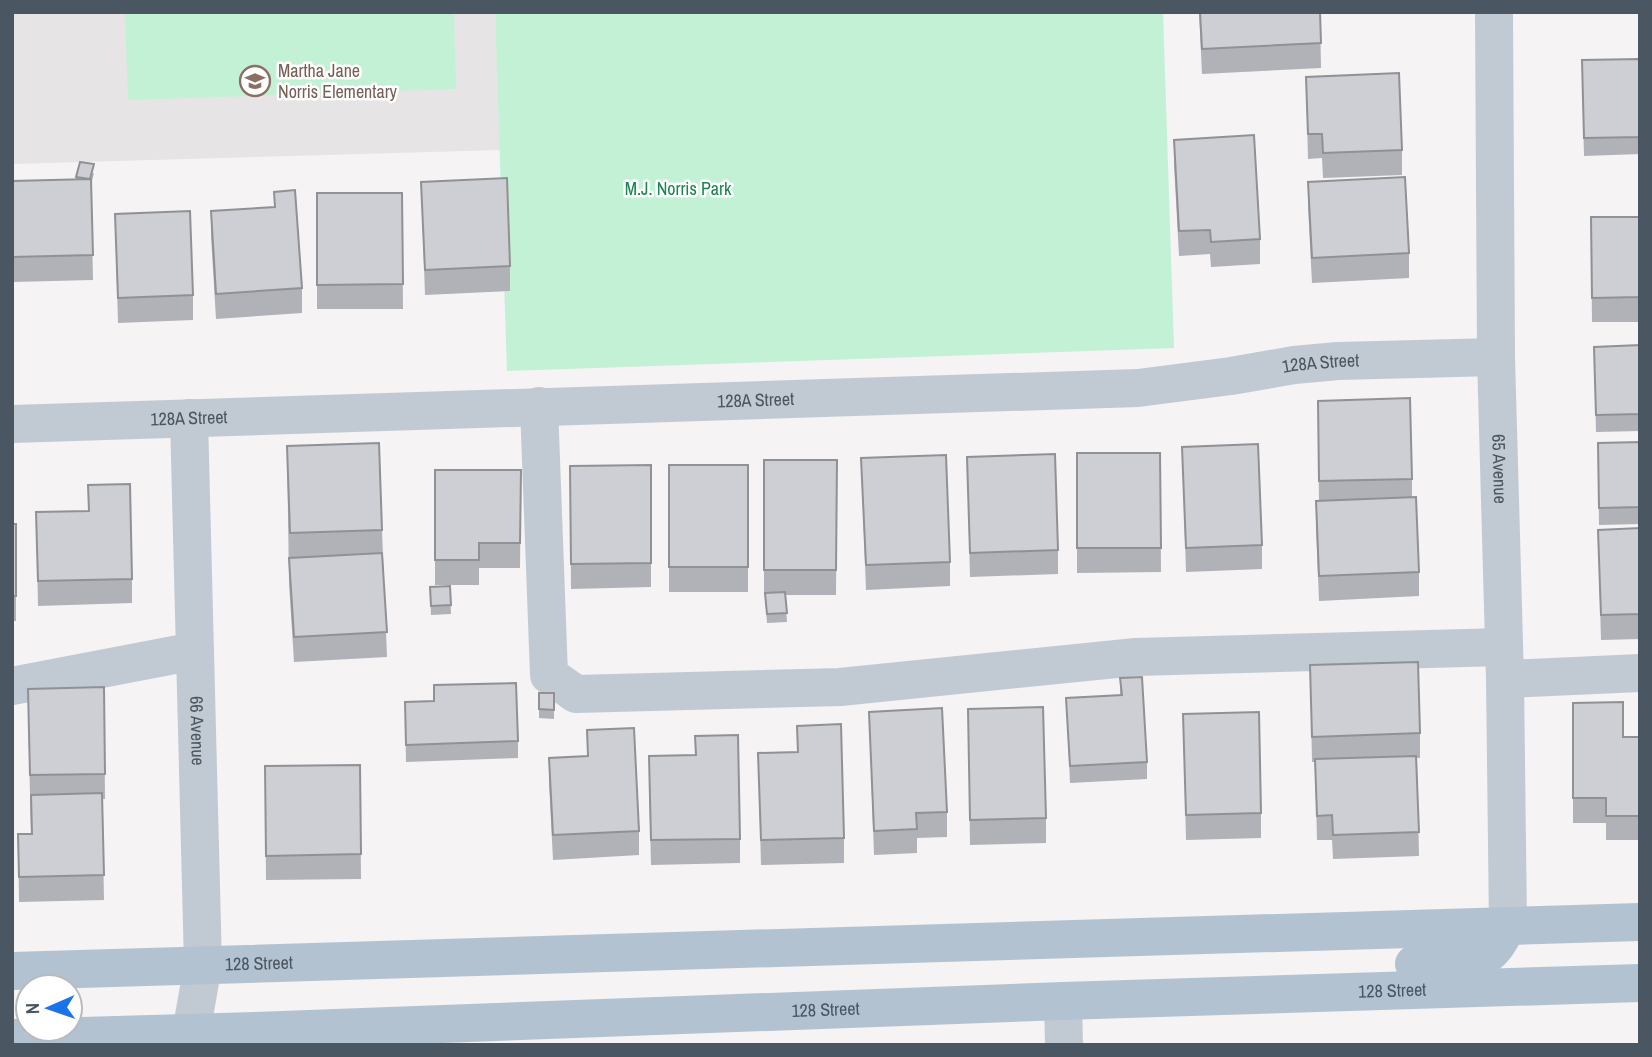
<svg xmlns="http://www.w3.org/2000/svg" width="1652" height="1057" font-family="'Archivo Narrow',sans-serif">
<rect width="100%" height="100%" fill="#f5f3f3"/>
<path fill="#e6e4e5" d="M12 12H495L500 150 12 164Z"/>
<g fill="#c3f1d5">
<path d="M125 12H454L456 89 128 100Z"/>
<path d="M495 12H1163L1174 348 507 371Z"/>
</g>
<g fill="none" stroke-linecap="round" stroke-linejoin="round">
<g stroke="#c1cad2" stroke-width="38">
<path id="s1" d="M1494 12 1496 357 1505 679 1508 926"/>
<path d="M539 406 549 675 576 694 840 687 1136 657 1503 647"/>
<path id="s2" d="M189 418 203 965 191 1033V1045"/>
<path id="s3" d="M12 424 1138 388 1231 376 1294 365 1338 361 1496 357"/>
<path d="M1505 679 1640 673"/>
<path d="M12 686 195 651"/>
<path d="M1063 1001 1064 1045"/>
</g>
<g stroke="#b3c2d1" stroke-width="38">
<path d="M1414 964C1436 963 1478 967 1493 949 1499 943 1503 933 1508 926"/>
<path id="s4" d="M12 971 1640 922"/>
<path id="s5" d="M12 1038 255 1031 1063 1001 1640 983"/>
</g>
</g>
<g fill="#b0b2b7">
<path d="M1199 12H1320L1321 68 1202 74Z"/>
<path d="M1640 59V154L1584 156 1582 78Z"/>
<path d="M1306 77 1402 150V175L1323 178 1322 158 1308 159Z"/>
<path d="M1174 140 1260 239V264L1211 267 1210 254 1179 256 1174 164Z"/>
<path d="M94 173 91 185 93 280 12 282V181L76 179V177Z"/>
<path d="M421 182 510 266V291L425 295Z"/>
<path d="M1308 182 1409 253V278L1312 283 1308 206Z"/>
<path d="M274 192 302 288V313L216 319 211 236V211L274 207Z"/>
<path d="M317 193H402L403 309H317Z"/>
<path d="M115 214 193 295V320L118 323Z"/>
<path d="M1591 217H1640V322H1592Z"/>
<path d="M1640 345V431L1596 432 1594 347Z"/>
<path d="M1318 426 1412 479V497L1419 572V596L1319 601 1316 526V501H1319Z"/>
<path d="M1640 442V524L1599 525 1598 443Z"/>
<path d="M287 446 382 530 387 657 294 662 289 583Z"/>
<path d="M1182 447 1262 545V569L1186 572Z"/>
<path d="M1077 453H1160L1161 572 1077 573Z"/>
<path d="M967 457 1058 550V574L970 577Z"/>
<path d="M861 458 950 562V586L866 590Z"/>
<path d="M764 460H837L836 595H785L787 622 767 623 765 595H764Z"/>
<path d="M651 465V587L571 589 570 466Z"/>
<rect x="669" y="465" width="79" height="127"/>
<path d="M435 470H521L520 568H479V585H435Z"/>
<path d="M88 485 132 579V603L38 606 36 512 88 511Z"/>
<rect x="12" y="524" width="4" height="97"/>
<path d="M1640 528V639L1601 640 1598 530Z"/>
<path d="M450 586 451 614 431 615 430 587Z"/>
<path d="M1310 665 1420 733V758H1417L1419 856 1333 859 1332 840H1317L1315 762H1312Z"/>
<path d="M1120 678 1147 762V779L1070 783 1066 698 1120 696Z"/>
<path d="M104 687 105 799H102L104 900 19 902 18 834H31L28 714Z"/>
<path d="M539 693H554V719L539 718Z"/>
<path d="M405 702 518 741V758L406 762Z"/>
<path d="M1573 703 1623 737H1640V840H1606V823H1573Z"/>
<path d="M968 709 1046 818V843L970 845Z"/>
<path d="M869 712 947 812V837L917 838V853L874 855Z"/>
<path d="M1183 714 1261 813V838L1186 840Z"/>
<path d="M797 726 844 838V863L761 865 758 753 797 752Z"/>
<path d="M587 730 639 831V855L553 860 549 782V758L587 756Z"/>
<path d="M695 736 740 839V863L651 865 649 781 695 755Z"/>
<path d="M360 765 361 879 266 880 265 766Z"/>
</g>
<g fill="#cdcfd5" stroke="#909195" stroke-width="2">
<path d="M1200 12H1320L1321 43 1202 49Z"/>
<path d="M1640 59V137L1584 138 1582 60Z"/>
<path d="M1399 73 1402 150 1323 153 1322 134H1308L1306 77Z"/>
<path d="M1254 135 1260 239 1211 242 1210 230 1179 231 1174 140Z"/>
<path d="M80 162 94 164 90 179 76 177Z"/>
<path d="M1405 177 1409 253 1312 258 1308 182Z"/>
<path d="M507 178 510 266 425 270 421 182Z"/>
<path d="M91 179 93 255 12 257V181Z"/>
<path d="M295 190 302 288 216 294 211 211 275 207 274 192Z"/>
<path d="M317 193H402L403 284 317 285Z"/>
<path d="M190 211 193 295 118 298 115 214Z"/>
<path d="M1591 217H1640V297L1592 298Z"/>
<path d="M1640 345V414L1596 415 1594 347Z"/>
<path d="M1410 398 1412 479 1319 481 1318 401Z"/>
<path d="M1640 442V507L1599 508 1598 443Z"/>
<path d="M379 443 382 530 290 533 287 446Z"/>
<path d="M1258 444 1262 545 1186 548 1182 447Z"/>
<path d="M1077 453H1160L1161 548H1077Z"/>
<path d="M1055 454 1058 550 970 553 967 457Z"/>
<path d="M946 455 950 562 866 565 861 458Z"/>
<path d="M764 460H837L836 570H764Z"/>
<path d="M651 465V563L571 564 570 466Z"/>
<rect x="669" y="465" width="79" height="102"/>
<path d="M435 470H521L520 543H479V560H435Z"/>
<path d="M130 484 132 579 38 581 36 512 89 511 88 485Z"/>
<path d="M1416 497 1419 572 1319 576 1316 501Z"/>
<rect x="12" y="524" width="4" height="72"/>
<path d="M1640 528V614L1601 615 1598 530Z"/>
<path d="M382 553 387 632 294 637 289 558Z"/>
<path d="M450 586 451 605 431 606 430 587Z"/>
<path d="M785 592 787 613 767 614 765 593Z"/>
<path d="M1418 662 1420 733 1312 737 1310 665Z"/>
<path d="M1142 677 1147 762 1070 766 1066 698 1122 695 1120 678Z"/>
<path d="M516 683 518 741 406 745 405 702 434 701V685Z"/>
<path d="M104 687 105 774 30 775 28 689Z"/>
<path d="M539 693H554V710L539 709Z"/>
<path d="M1623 702V737H1640V816H1606V798H1573V703Z"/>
<path d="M1043 707 1046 818 970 820 968 709Z"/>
<path d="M942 708 947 812 916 813 917 829 874 831 869 712Z"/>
<path d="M1259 712 1261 813 1186 815 1183 714Z"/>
<path d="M841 724 844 838 761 840 758 753 798 752 797 726Z"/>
<path d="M634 728 639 831 553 835 549 758 588 756 587 730Z"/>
<path d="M738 735 740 839 651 840 649 756 696 755 695 736Z"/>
<path d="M1416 756 1419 832 1333 835 1332 815 1317 816 1315 759Z"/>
<path d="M360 765 361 854 266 856 265 766Z"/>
<path d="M102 793 104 875 19 877 18 834H32L31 795Z"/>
</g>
<defs>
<g id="school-ring" transform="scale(1.575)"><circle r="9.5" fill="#fff" stroke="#8d6e63" stroke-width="1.5"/><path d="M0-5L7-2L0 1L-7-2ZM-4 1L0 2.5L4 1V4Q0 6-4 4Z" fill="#8d6e63"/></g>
</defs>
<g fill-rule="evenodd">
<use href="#school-ring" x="255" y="81"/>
</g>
<g text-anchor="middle" stroke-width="5" stroke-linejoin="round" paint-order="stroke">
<g font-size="18" fill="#785e54" stroke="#fff" text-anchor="start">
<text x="278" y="77">Martha Jane<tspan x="278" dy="21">Norris Elementary</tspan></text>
</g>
<g font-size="18" fill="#17864f" stroke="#fff">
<text x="678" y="195">M.J. Norris Park</text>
</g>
<g font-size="18" fill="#4a5661" stroke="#fff">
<text dy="6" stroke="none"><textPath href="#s3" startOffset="1311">128A Street</textPath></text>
<text dy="6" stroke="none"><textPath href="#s3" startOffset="744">128A Street</textPath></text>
<text dy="6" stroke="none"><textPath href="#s3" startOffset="177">128A Street</textPath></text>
<text dy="6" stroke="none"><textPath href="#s1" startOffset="457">65 Avenue</textPath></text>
<text dy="6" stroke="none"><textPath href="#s2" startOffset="313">66 Avenue</textPath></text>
<text dy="6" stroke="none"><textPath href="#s4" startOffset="247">128 Street</textPath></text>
<text dy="6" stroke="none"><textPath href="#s5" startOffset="1381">128 Street</textPath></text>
<text dy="6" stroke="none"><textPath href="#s5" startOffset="814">128 Street</textPath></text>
</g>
</g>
<rect width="1652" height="1057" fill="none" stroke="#4a5661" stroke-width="28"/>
<g transform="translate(49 1008) rotate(268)"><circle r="33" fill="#ffffff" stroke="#b7bbc0" stroke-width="2"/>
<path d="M0-5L12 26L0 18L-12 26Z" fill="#1a73e8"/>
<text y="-10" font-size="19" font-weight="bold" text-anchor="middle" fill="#4a5661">N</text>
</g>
</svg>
